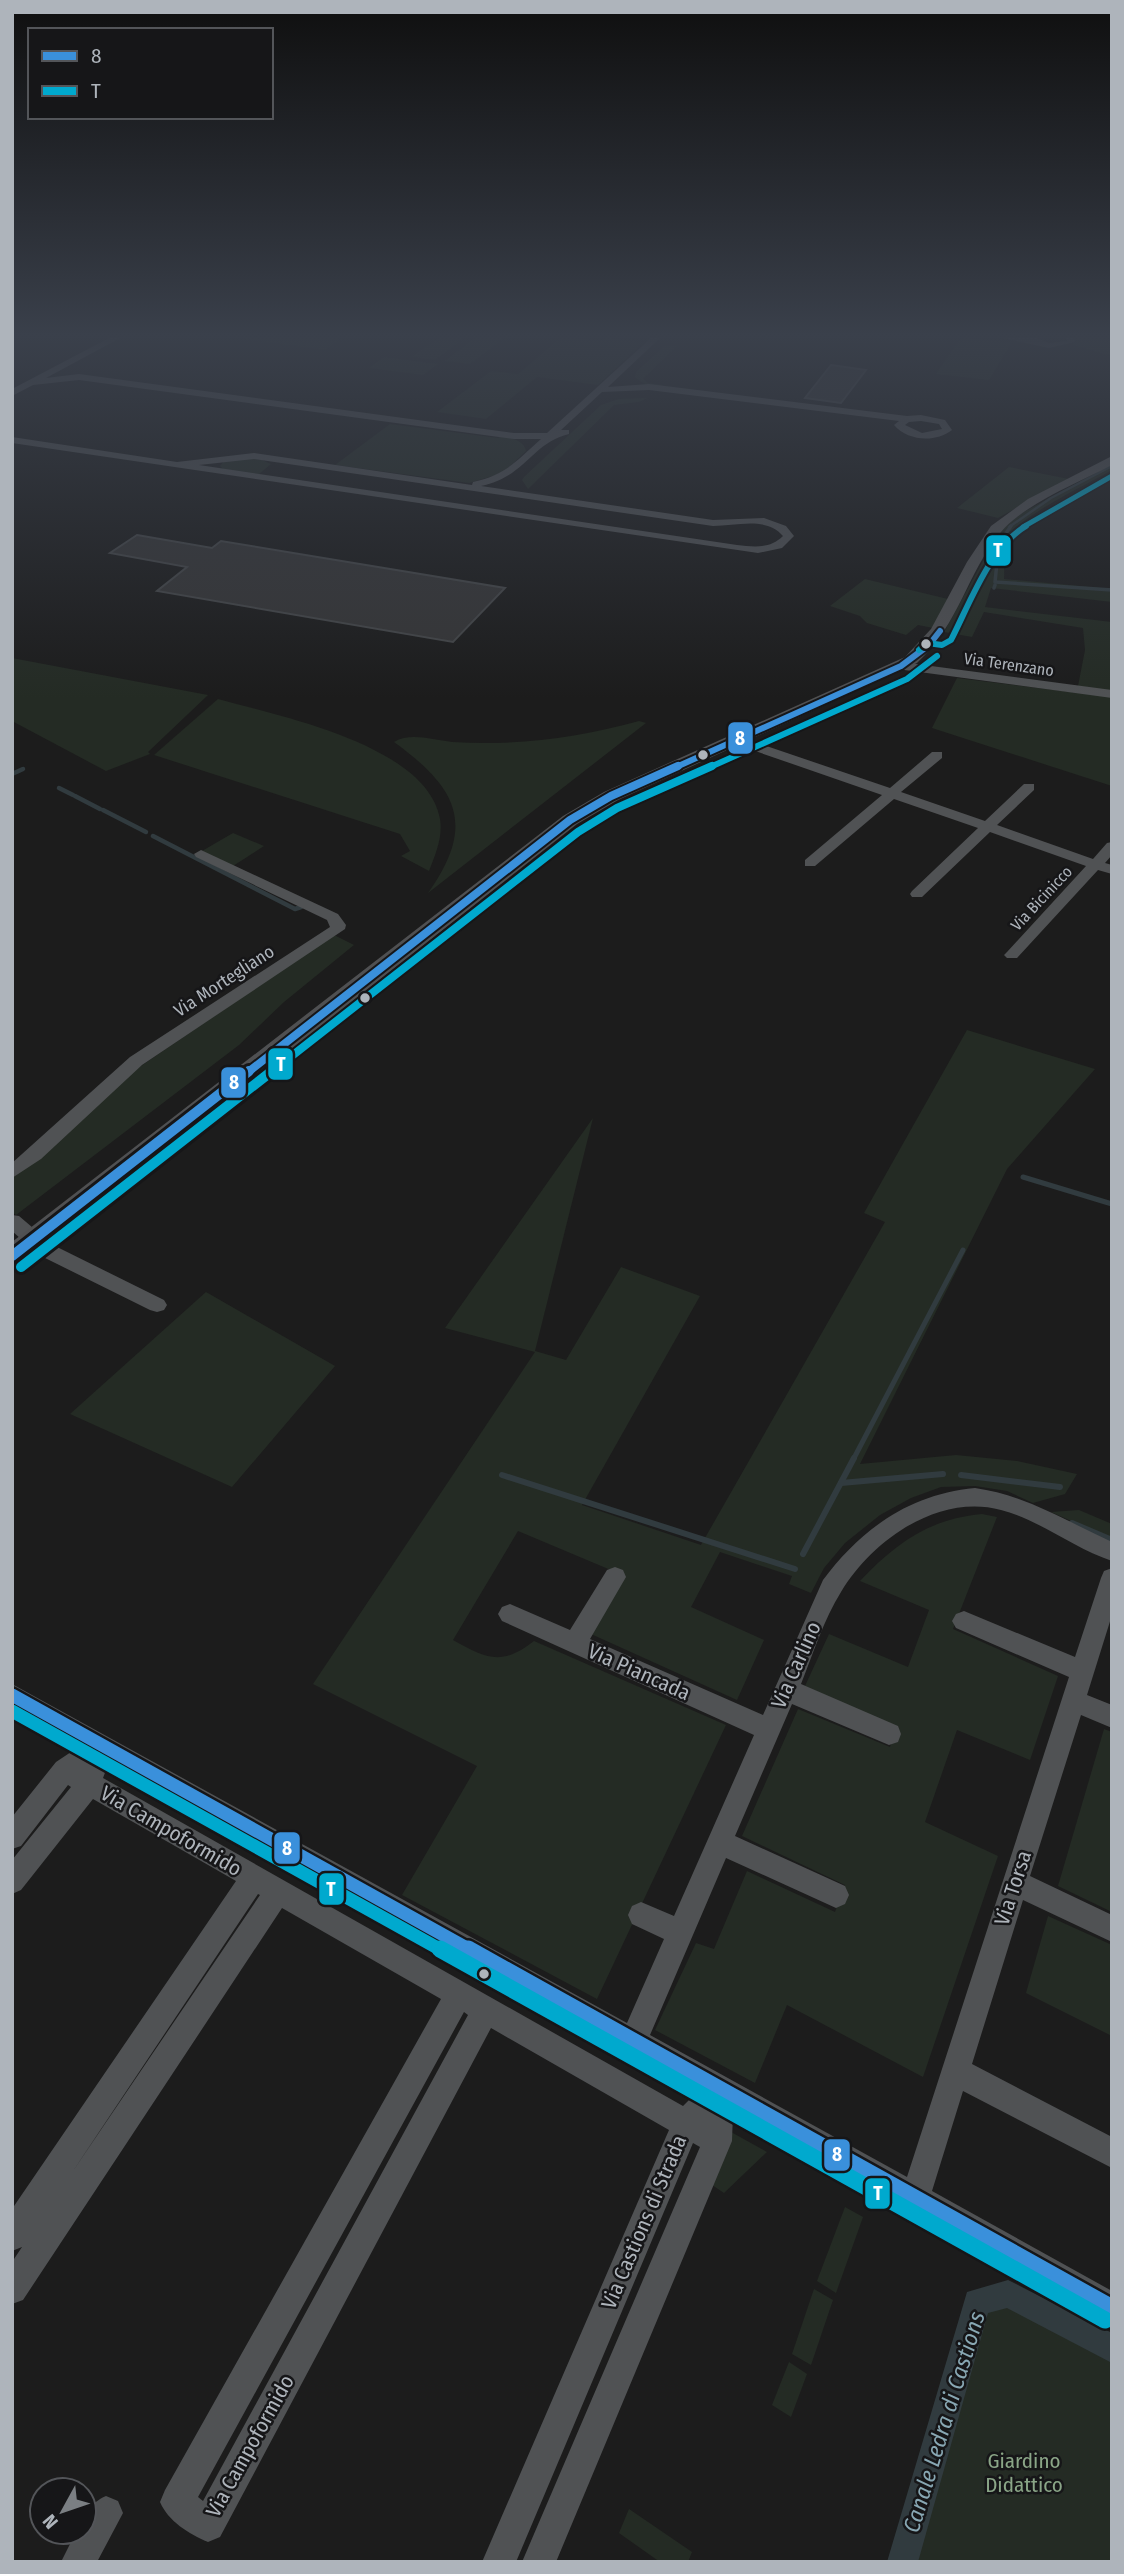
<svg xmlns="http://www.w3.org/2000/svg" width="1124" height="2574" font-family="'Fira Sans Condensed',sans-serif">
<rect width="100%" height="100%" fill="#1c1c1c"/>
<g fill="#242b24">
<path d="M230 337H343L325 350Z"/>
<path d="M439 337H466L435 360 412 357Z"/>
<path d="M477 337H506L470 364 444 361Z"/>
<path d="M561 337 601 340 604 337 644 342 598 385 537 377 486 419 437 412 491 371 518 374Z"/>
<path d="M961 337 1012 342 989 380 936 374Z"/>
<path d="M1075 337H1112V356L1072 345 1077 341Z"/>
<path d="M666 345 677 346 643 379 648 383 663 385 660 388C651 386 642 384 635 377L636 372Z"/>
<path d="M384 357 438 364 423 375 369 368Z"/>
<path d="M647 398 639 402 614 405 528 489 522 480 524 477 601 405 619 399Z"/>
<path d="M390 424 498 438 501 436C511 438 524 440 526 451L503 473 469 483 335 465Z"/>
<path d="M241 457 262 460 271 464 258 475 224 470 220 466 225 460Z"/>
<path d="M1112 464V470C1088 484 1022 515 1009 536 1002 548 1005 566 1004 579L1112 589V602L991 588 985 607 1112 622V691L1078 686 1085 650 1083 628 984 612 972 637 944 632 999 532 1020 514Z"/>
<path d="M1009 467 1069 479 998 518 957 508Z"/>
<path d="M865 579 948 599 933 628 918 625 906 635 867 623 860 616 830 606Z"/>
<path d="M12 658 208 695 148 752 150 754 106 771 12 721Z"/>
<path d="M957 678 1112 697V786L932 728Z"/>
<path d="M218 699C279 716 427 745 440 819 443 838 435 855 429 871L401 856 410 851 400 834 154 755Z"/>
<path d="M639 721 646 723 428 893C477 824 457 788 394 742 411 732 432 740 452 742 515 746 578 738 639 721Z"/>
<path d="M233 833 264 846 233 866 202 851Z"/>
<path d="M334 935 354 945 284 1002 239 1045 16 1215 12 1212V1178L38 1158 132 1072Z"/>
<path d="M967 1030 1095 1069 1007 1169 860 1464 956 1455 1017 1461 1077 1474 1065 1494 1033 1503 1007 1491 975 1486 941 1487 911 1498 880 1515 845 1543 824 1568 811 1593 789 1584 792 1576 720 1552 691 1607 764 1640 737 1700 591 1634 625 1576 518 1531 453 1640C487 1659 502 1666 534 1641L726 1725 597 1999 402 1895 477 1766 313 1684 535 1352 445 1328 593 1118 535 1351 566 1360 621 1267 700 1296 582 1505 701 1545 885 1222 864 1213Z"/>
<path d="M206 1292 335 1366 232 1487 70 1414Z"/>
<path d="M1079 1510 1112 1524V1539L1051 1512Z"/>
<path d="M982 1514 997 1517 953 1629 1058 1676 1030 1760 957 1730 925 1822 998 1856 923 2077 787 2005 755 2083 655 2030 696 1943 714 1949 747 1871 835 1912 845 1885 742 1836 798 1709 890 1747 896 1727 805 1686 829 1634 908 1667 929 1610 860 1581C896 1543 929 1519 982 1514Z"/>
<path d="M1104 1729 1112 1732V1912L1058 1886Z"/>
<path d="M1048 1916 1112 1945V2036L1026 1993Z"/>
<path d="M731 2132 767 2152 724 2193 709 2183Z"/>
<path d="M845 2207 863 2217 836 2293 817 2281Z"/>
<path d="M814 2289 833 2300 811 2365 792 2354Z"/>
<path d="M1007 2297 1112 2356V2562H907L981 2305Z"/>
<path d="M789 2362 807 2374 791 2417 772 2405Z"/>
<path d="M629 2509 692 2552 688 2562H660L619 2533Z"/>
</g>
<g fill="none" stroke-linecap="round" stroke-linejoin="round">
<path stroke="#313b3f" stroke-width="2.5" d="M1009 527 1051 498 1112 466"/>
<g stroke="#313b3f" stroke-width="3.5">
<path d="M1011 526 999 543 995 582 1112 590"/>
<path d="M994 588 995 585"/>
</g>
<g stroke="#313b3f" stroke-width="4.5">
<path d="M12 774 23 769"/>
<path d="M59 788 73 795"/>
<path d="M75 796 100 809"/>
<path d="M103 810 146 832"/>
<path d="M153 836 295 909 301 907"/>
</g>
<g stroke="#313b3f" stroke-width="5">
<path d="M1023 1177 1112 1204"/>
<path d="M853 1460 963 1250"/>
</g>
<g stroke="#313b3f" stroke-width="6">
<path d="M502 1475 795 1569"/>
<path d="M961 1475 1060 1487"/>
<path d="M841 1483 943 1474"/>
<path d="M1072 1523 1112 1540"/>
<path d="M803 1554 854 1458"/>
</g>
<path fill="#313b3f" fill-rule="evenodd" d="M1008 2280 1112 2333V2363L1007 2308 988 2313 918 2562H887L967 2292Z"/>
</g>
<g fill="#353536" stroke="#444648" stroke-width="2">
<path d="M831 365 866 370 841 403 805 398Z"/>
<path d="M137 535 212 548 221 541 505 588 453 642 157 591 187 567 110 553Z"/>
</g>
<g fill="none" stroke-linecap="round" stroke-linejoin="round">
<g fill="#505254" fill-rule="evenodd">
<path d="M111 337H122L46 378 79 374 514 433H547L652 337H661L608 387 649 384 907 416 921 415 945 420 952 430C935 443 908 441 894 425L899 421 649 390 602 392 561 430H569V434C531 443 526 477 481 486L713 520 764 518 786 526 794 536 782 548 758 553 12 443V437L177 462 254 453 472 485 473 482C507 474 515 462 541 439H514L79 380 33 385 12 396V389ZM921 421 939 424 942 429 922 433 905 425 909 422ZM254 459 713 526C736 526 766 516 783 536 770 549 754 547 737 545L199 465Z"/>
<path d="M998 337H1034L1049 343 1067 341 1066 337H1074L1075 342 1049 348Z"/>
<path d="M901 662 1112 690V698L897 669V663Z"/>
<path d="M737 736 890 788 932 752H942V758L901 792 985 821 1024 784H1034V790L997 825 1093 859 1107 843 1112 842V855L1105 863 1112 865V874L1098 870 1017 958H1007L1004 955 1007 952 1086 866 990 832 922 897H912L910 894 912 891 978 828 894 799 815 866H805V860L882 795 732 743V737Z"/>
<path d="M201 850 338 914 346 925 345 929 142 1065 41 1159 12 1178V1163L130 1057 330 927 327 920 196 857 194 854Z"/>
<path d="M12 1215 19 1216 53 1245 164 1300 167 1305 164 1310 157 1312 150 1310 39 1255 12 1231Z"/>
<path d="M975 1488C1025 1495 1066 1521 1112 1542V1561C1073 1548 1040 1520 1001 1510 939 1493 872 1540 841 1592 824 1619 813 1654 801 1684L898 1726 901 1734 898 1742 889 1745 792 1704 735 1836 845 1886 849 1895 845 1904 836 1908 726 1858 650 2035 907 2177 1069 1677 956 1628 952 1621 956 1614 964 1611 1075 1657 1101 1578 1104 1571 1112 1568V1615L1087 1695 1112 1705V1728L1081 1715 1030 1876 1112 1915V1942L1023 1900 972 2064 1112 2137V2168L963 2091 932 2191 1112 2291V2323L733 2112 732 2141 556 2562H522L700 2147 693 2143 516 2562H482L669 2130 491 2028 220 2537 208 2542C189 2534 168 2521 160 2502L165 2490 441 1999 282 1908 23 2300 12 2304V2262L22 2247 12 2251V2209L236 1881 93 1799 21 1890 12 1894V1860L71 1787 68 1785 21 1846 12 1849V1817L56 1762 80 1746 12 1708V1684L627 2023 664 1939 632 1924 628 1915 632 1906 641 1902 674 1916 754 1735 502 1621 498 1614 502 1607 510 1604 570 1630 607 1570 615 1567 623 1570 626 1577 590 1639 763 1715 823 1580C861 1529 910 1494 975 1488ZM109 1762 623 2051 697 2092 683 2106 103 1778ZM258 1894 260 1895 73 2171ZM464 2012 468 2015 203 2501 198 2497Z"/>
<path d="M106 2496 118 2501 123 2513 97 2562H61L76 2532H84C84 2514 90 2503 106 2496Z"/>
</g>
<path fill="#4f5052" fill-rule="evenodd" d="M1112 456V465C1078 483 1026 503 1001 532 966 574 961 622 917 663L618 800 577 824 21 1263 12 1265V1242L563 816 604 792 905 657 931 629 967 562 991 526 1028 499Z"/>
<g stroke="#161618" stroke-width="10">
<path id="bus-1-far4" d="M674 768 901 666 929 645 940 631"/>
</g>
<g stroke="#161618" stroke-width="12">
<path id="bus-1-far3" d="M247 1073 570 820 611 796 678 766"/>
</g>
<g stroke="#161618" stroke-width="16">
<path id="bus-1-far2" d="M12 1256 249 1071"/>
</g>
<g stroke="#161618" stroke-width="18">
<path id="bus-1-far1" d="M12 1695 472 1951"/>
</g>
<g stroke="#161618" stroke-width="22">
<path id="bus-1" d="M468 1949 1112 2308"/>
</g>
<g stroke="#161618" stroke-width="8">
<path id="bus-2-far5" d="M1023 527 1112 476"/>
</g>
<g stroke="#161618" stroke-width="10">
<g id="bus-2-far4">
<path d="M919 650 927 643 942 645 951 640C970 603 990 547 1026 526"/>
<path d="M708 768 907 679 937 656"/>
</g>
</g>
<g stroke="#161618" stroke-width="12">
<path id="bus-2-far3" d="M270 1073 578 832 617 808 712 766"/>
</g>
<g stroke="#161618" stroke-width="16">
<path id="bus-2-far2" d="M21 1267 272 1071"/>
</g>
<g stroke="#161618" stroke-width="18">
<path id="bus-2-far1" d="M12 1711 443 1951"/>
</g>
<g stroke="#161618" stroke-width="22">
<path id="bus-2" d="M440 1949 1105 2320"/>
</g>
<use href="#bus-1-far4" stroke="#3a90db" stroke-width="6"/>
<use href="#bus-1-far3" stroke="#3a90db" stroke-width="8"/>
<use href="#bus-1-far2" stroke="#3a90db" stroke-width="10"/>
<use href="#bus-1-far1" stroke="#3a90db" stroke-width="13"/>
<use href="#bus-1" stroke="#3a90db" stroke-width="17"/>
<use href="#bus-2-far5" stroke="#00a9ce" stroke-width="5"/>
<use href="#bus-2-far4" stroke="#00a9ce" stroke-width="6"/>
<use href="#bus-2-far3" stroke="#00a9ce" stroke-width="8"/>
<use href="#bus-2-far2" stroke="#00a9ce" stroke-width="10"/>
<use href="#bus-2-far1" stroke="#00a9ce" stroke-width="13"/>
<use href="#bus-2" stroke="#00a9ce" stroke-width="17"/>
</g>
<linearGradient id="sky" x2="0" y2="1"><stop stop-color="#0f0f0f"/><stop offset="0.48" stop-color="#3a404b"/><stop offset="1" stop-color="#3a404b" stop-opacity="0"/></linearGradient>
<rect width="1124" height="698" fill="url(#sky)"/>
<g fill="#aeb4bb" stroke="#161618" stroke-width="2.5">
<circle cx="926" cy="644" r="6"/>
<circle cx="703" cy="755" r="6"/>
<circle cx="365" cy="998" r="6"/>
<circle cx="484" cy="1974" r="6"/>
</g>
<g text-anchor="middle" stroke-width="5" stroke-linejoin="round" paint-order="stroke">
<g font-size="16" fill="#aeb4bb" stroke="#161618">
<text transform="translate(1009 664) rotate(8)" y="6">Via Terenzano</text>
<text transform="translate(1041 898) rotate(-47)" y="6">Via Bicinicco</text>
</g>
<g font-size="18" fill="#aeb4bb" stroke="#161618">
<text transform="translate(224 981) rotate(-33)" y="6">Via Mortegliano</text>
</g>
<g font-size="21" fill="#aeb4bb" stroke="#161618">
<text transform="translate(796 1665) rotate(-66)" y="7">Via Carlino</text>
<text transform="translate(639 1672) rotate(24)" y="7">Via Piancada</text>
<text transform="translate(171 1831) rotate(30)" y="7">Via Campoformido</text>
<text transform="translate(1013 1888) rotate(-72)" y="7">Via Torsa</text>
<text transform="translate(644 2222) rotate(-67)" y="7">Via Castions di Strada</text>
<text transform="translate(250 2446) rotate(-61)" y="7">Via Campoformido</text>
</g>
<g font-size="21" fill="#8aa587" stroke="#161618">
<text x="1024" y="2468">Giardino<tspan x="1024" dy="24">Didattico</tspan></text>
</g>
<g font-size="23" font-style="italic" fill="#88a7b3" stroke="#161618">
<text transform="translate(944 2422) rotate(-73)" y="8">Canale Ledra di Castions</text>
</g>
</g>
<g stroke="#161618" stroke-width="2.5">
<rect x="985" y="534" width="27" height="33" rx="7" fill="#00a9ce"/>
<rect x="727" y="721" width="27" height="34" rx="7" fill="#3a90db"/>
<rect x="267" y="1047" width="27" height="34" rx="7" fill="#00a9ce"/>
<rect x="220" y="1066" width="27" height="33" rx="7" fill="#3a90db"/>
<rect x="273" y="1831" width="28" height="34" rx="7" fill="#3a90db"/>
<rect x="318" y="1872" width="27" height="34" rx="7" fill="#00a9ce"/>
<rect x="823" y="2138" width="28" height="34" rx="7" fill="#3a90db"/>
<rect x="864" y="2177" width="27" height="33" rx="7" fill="#00a9ce"/>
</g>
<g font-size="19" text-anchor="middle" font-weight="bold" fill="#fff">
<text x="998" y="557">T</text>
<text x="740" y="745">8</text>
<text x="281" y="1071">T</text>
<text x="234" y="1089">8</text>
<text x="287" y="1855">8</text>
<text x="331" y="1896">T</text>
<text x="837" y="2161">8</text>
<text x="878" y="2200">T</text>
</g>
<rect width="1124" height="2574" fill="none" stroke="#aeb4bb" stroke-width="28"/>
<rect x="28" y="28" width="245" height="91" fill="#161618" stroke="#535559" stroke-width="2"/>
<rect x="42" y="51" width="35" height="10" fill="#3a90db" stroke="#535559" stroke-width="2"/>
<text x="91" y="63" font-size="21" fill="#aeb4bb">8</text>
<rect x="42" y="86" width="35" height="10" fill="#00a9ce" stroke="#535559" stroke-width="2"/>
<text x="91" y="98" font-size="21" fill="#aeb4bb">T</text>
<g transform="translate(63 2511) rotate(230)"><circle r="33" fill="#161618" stroke="#535559" stroke-width="2"/>
<path d="M0-5L12 26L0 18L-12 26Z" fill="#7b7f83"/>
<text y="-10" font-size="19" font-weight="bold" text-anchor="middle" fill="#aeb4bb">N</text>
</g>
</svg>
